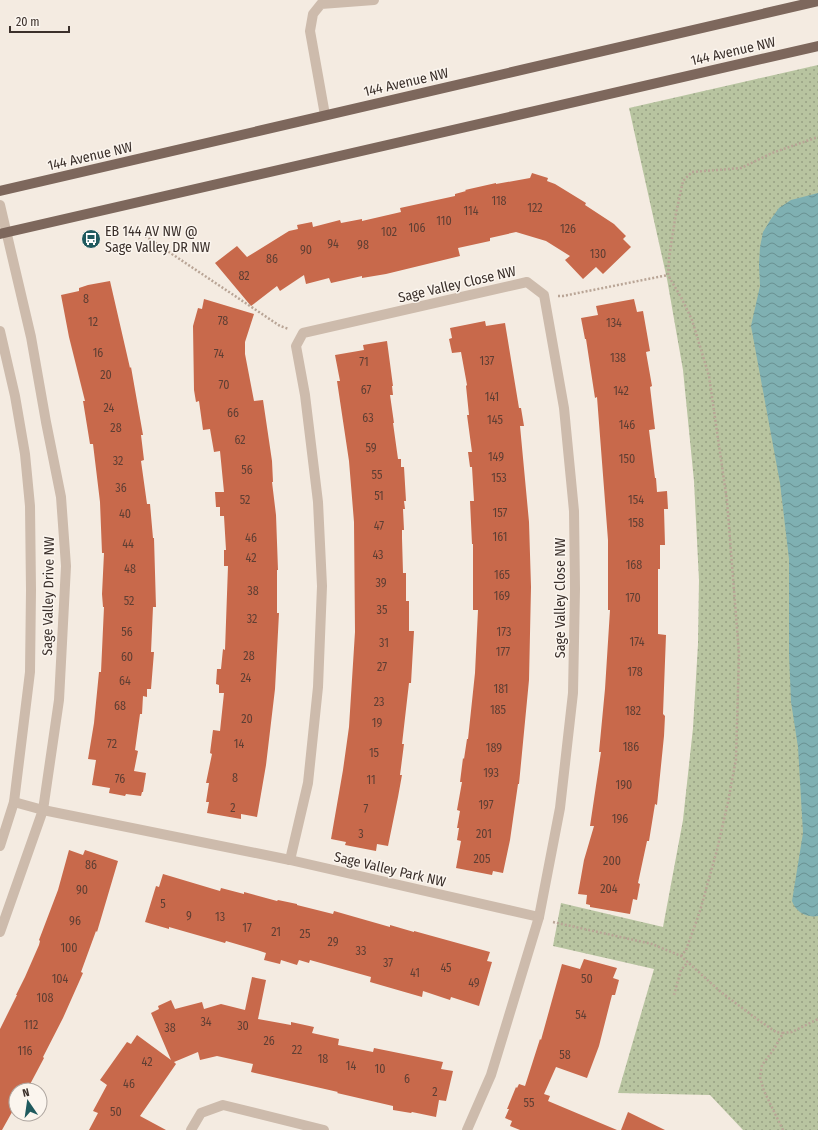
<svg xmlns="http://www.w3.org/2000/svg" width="818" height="1130" font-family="'Fira Sans Condensed',sans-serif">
<defs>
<pattern id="grass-dots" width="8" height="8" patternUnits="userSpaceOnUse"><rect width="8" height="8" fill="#b8c4a0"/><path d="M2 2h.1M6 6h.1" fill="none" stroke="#97a083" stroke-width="1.8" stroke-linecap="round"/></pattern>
<pattern id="water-waves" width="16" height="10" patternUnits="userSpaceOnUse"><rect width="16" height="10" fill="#7fb0b2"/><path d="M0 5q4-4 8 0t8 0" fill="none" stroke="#699091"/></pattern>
</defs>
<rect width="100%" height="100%" fill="#f4ebe1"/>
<path fill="url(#grass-dots)" d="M818 65V1130H743L710 1095 618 1093 654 969 553 946 561 903 663 927 683 820 693 728 698 644 699 580 694 481 683 370 667 279 629 108Z"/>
<path fill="url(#water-waves)" d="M818 193V916C806 918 796 912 792 901L803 833 798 747 791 702 789 654V559L780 483 751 326 760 286 759 265 760 247 763 232 771 219 779 208 791 200Z"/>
<g fill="#c8694b">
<path d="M532 173 548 178 547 181 555 184 586 203 585 205 614 224 626 236 623 239 631 247 603 274 596 267 583 279 565 260 570 256 546 241 516 232 490 238V241L458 248 460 256 386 274 362 278V276L331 283 329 278 306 284 304 275 280 291 277 286 251 306 215 263 237 246 247 257 289 231 298 229 297 225 312 222 313 227 340 220 341 223 362 219V221L401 212 400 208 455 196V194L466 191 465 190 496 183V184L530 178Z"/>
<path d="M110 281 130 368 131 367 143 435H141L144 460 141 461 147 504H150L153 538H154L156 607H153L151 652H154L151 689H147V697L143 696 142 714H140L135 750 138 751 134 771 146 773 143 792H142L141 796 126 794 125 796 109 793 110 788 92 785 96 760 88 759 94 723 99 672H101L104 607H103L102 594 104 553H102L100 502 93 444H90L83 401H85L69 337 61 295 79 291V288L88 285Z"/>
<path d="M204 299 254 314 245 342V354L254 401 263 400 272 461 273 482H272L276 515 278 570H277V613H279L275 689 266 765 257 817 241 814V819L207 813 209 802H206L209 783H206L212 754 210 753 213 730 220 731 224 693H219V685L216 684 217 669H221L223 649 225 650 228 566H224V550H226L224 516H220V507H216L215 492H224L220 451 214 452 210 429 203 430 199 401 196 402 194 390 193 326 198 308 202 309Z"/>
<path d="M634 299 637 312 643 311 650 351 646 352 652 386 650 387 655 429 649 430 655 478H656L657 492 667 491 668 509H664L665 545H660V569H658V634L666 635 663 714 665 716 664 736 657 805 655 804 649 841H647L638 883 640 884 637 900 633 899 630 914 590 907V905L586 904 587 895 578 894 584 860 594 826H590L601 752H599L605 689 610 610H608V540L597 397 595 398 586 339H585L581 318 598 315 596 306Z"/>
<path d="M485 321 486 326 505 323 519 408H521L524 426H520L529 522 531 587 529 680 519 784H518L510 840 503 873 493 871 492 875 456 868 461 841 457 840 459 828H457L460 811 457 810 462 782H460L463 758 464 759 467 739H468L475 673 478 610H473V544H472L470 501H474L472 467H470L468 452H472L467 415H469L466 386 467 385 461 352 452 353 449 339 452 338 450 328Z"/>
<path d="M387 341 393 386H392L393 395H390L394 423H393L398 459H401V467H404L406 501H404L405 509H403L404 530H402V538L403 573H406V601H409V631H414L411 683H409L402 744H404L400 775H402L398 797 388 846 377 844 376 851 345 845 346 842 331 839 343 770 349 727 355 632 354 522 349 461 337 381H340L335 355 364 350 363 345Z"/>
<path d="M69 850 83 855 85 850 118 861 97 932 96 931 81 972 83 973 63 1018 43 1057 44 1058 27 1090H16V1105L2 1130H0V1029L17 995H16L25 977 39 945 40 941 39 940 58 890Z"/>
<path d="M163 874 220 891 221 888 244 894V892L277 901 278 900 297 904V905L333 914 334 911 390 927V925L414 932V931L490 952 487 961 492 962 479 1006 451 997 450 1000 423 991 422 997 370 982 371 977 310 960 309 963 299 960 297 965 281 960 280 964 264 960 266 953 257 950 226 941 225 943 169 927V929L145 922 156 886 159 887Z"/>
<path d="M584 959 617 968 613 978 619 980 615 995H612L599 1046 587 1078 556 1067 544 1094 550 1096 548 1101 617 1130H520L510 1126 512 1121 505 1118 509 1109H507L516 1087 517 1088 519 1084 525 1086 540 1039 541 1040 562 964 580 969Z"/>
<path d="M252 977 266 980 258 1019 291 1025V1022L314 1027 312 1033 339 1039 338 1045 373 1052 374 1048 443 1062 441 1069 453 1071 446 1101 439 1100 436 1117 412 1112 411 1113 393 1110V1106L337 1093 338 1092 251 1072 253 1064 217 1056 200 1060 198 1052 174 1062 176 1064 140 1116 166 1130H89L98 1113 93 1111 107 1085 100 1080 127 1042 131 1044 137 1035 171 1060 151 1013 159 1009 158 1006 171 1000 175 1009 202 1002 204 1009 221 1004 245 1010Z"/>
<path d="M628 1112 665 1130H621Z"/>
</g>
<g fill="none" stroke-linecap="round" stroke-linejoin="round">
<g stroke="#b9a596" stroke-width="2.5" stroke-dasharray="2 2" stroke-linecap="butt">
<path d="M145 236 280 326 289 329"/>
<path d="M558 296H563L668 275"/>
<path d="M553 922 652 944 681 956 722 993 757 1019 776 1032 783 1033"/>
<path d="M681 956 686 950 700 911 717 850 728 802 736 759 739 654 727 501 709 376 692 320 682 299 668 275 669 258 676 213 683 181 692 172 741 168 772 153 818 137"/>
<path d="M674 995 681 970 688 962"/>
<path d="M783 1130 764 1091 760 1077 762 1065 774 1049 783 1033 792 1032 818 1019"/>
</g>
<g stroke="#cdbbac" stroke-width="10">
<path d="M325 115 310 31 313 14 321 4 374 0"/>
<path d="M0 205 31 337 46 422 61 497 66 566 59 700 43 810 0 932"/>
<path d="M0 331 15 396 25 454 30 506 31 590 30 672 14 802 0 846"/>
<path d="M14 802 43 810 290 860 539 917"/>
<path d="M290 860 308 783 318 687 322 586 318 502 305 395 296 346 303 333 527 282 544 295 564 408 574 511 575 589 573 693 560 808 539 917 491 1075 467 1130"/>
<path d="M191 1130 201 1113 223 1105 324 1130"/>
</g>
<g stroke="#7d675c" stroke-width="10">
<path d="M0 191 818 1"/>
<path d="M0 234 818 46"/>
</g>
</g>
<defs>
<g id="bus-disc" transform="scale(1)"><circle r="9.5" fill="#1f5a5e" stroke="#fbf5ee"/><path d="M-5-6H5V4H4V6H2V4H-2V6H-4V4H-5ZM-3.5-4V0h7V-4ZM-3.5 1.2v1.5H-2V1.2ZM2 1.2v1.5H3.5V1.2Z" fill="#fff"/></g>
</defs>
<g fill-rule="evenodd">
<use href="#bus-disc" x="91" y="239"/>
</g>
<g text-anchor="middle" stroke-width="3" stroke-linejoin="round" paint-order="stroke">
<g font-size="12" fill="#5e3e33">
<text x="499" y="205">118</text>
<text x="535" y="212">122</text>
<text x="471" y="215">114</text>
<text x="444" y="225">110</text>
<text x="417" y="232">106</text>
<text x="568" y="233">126</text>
<text x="389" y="236">102</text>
<text x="333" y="248">94</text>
<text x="363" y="249">98</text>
<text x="306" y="254">90</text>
<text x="598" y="258">130</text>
<text x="272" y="263">86</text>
<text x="244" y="280">82</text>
<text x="86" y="303">8</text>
<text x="223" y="325">78</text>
<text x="93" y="326">12</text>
<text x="614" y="327">134</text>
<text x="98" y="357">16</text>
<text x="219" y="358">74</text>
<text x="618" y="362">138</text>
<text x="487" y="365">137</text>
<text x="364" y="366">71</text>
<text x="106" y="379">20</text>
<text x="224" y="389">70</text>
<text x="366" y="394">67</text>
<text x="621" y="395">142</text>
<text x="492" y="401">141</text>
<text x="109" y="412">24</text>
<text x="233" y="417">66</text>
<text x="368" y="422">63</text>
<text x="495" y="424">145</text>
<text x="627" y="429">146</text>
<text x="116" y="432">28</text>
<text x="240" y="444">62</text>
<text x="371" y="452">59</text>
<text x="496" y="461">149</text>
<text x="627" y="463">150</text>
<text x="118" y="465">32</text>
<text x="247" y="474">56</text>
<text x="377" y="479">55</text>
<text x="499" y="482">153</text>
<text x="121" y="492">36</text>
<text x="379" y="500">51</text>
<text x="245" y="504">52</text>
<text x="636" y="504">154</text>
<text x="500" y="517">157</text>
<text x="125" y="518">40</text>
<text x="636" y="527">158</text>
<text x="379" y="530">47</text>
<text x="500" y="541">161</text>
<text x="251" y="542">46</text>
<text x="128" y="548">44</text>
<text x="378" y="559">43</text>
<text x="251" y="562">42</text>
<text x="634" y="569">168</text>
<text x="130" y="573">48</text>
<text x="502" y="579">165</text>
<text x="381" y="587">39</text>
<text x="253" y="595">38</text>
<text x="502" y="600">169</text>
<text x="633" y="602">170</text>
<text x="129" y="605">52</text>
<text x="382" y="614">35</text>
<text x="252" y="623">32</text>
<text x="127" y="636">56</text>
<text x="504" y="636">173</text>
<text x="637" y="646">174</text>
<text x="384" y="647">31</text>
<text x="503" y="656">177</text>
<text x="249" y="660">28</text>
<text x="127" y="661">60</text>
<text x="382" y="671">27</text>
<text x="635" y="676">178</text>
<text x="246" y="682">24</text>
<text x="125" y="685">64</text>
<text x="501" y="693">181</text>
<text x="379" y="706">23</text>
<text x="120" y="710">68</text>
<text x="498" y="714">185</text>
<text x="633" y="715">182</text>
<text x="247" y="723">20</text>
<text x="377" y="727">19</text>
<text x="112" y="748">72</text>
<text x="239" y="748">14</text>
<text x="631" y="751">186</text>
<text x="494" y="752">189</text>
<text x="374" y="757">15</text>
<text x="491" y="777">193</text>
<text x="235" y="782">8</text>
<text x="120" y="783">76</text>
<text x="371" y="784">11</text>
<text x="624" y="789">190</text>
<text x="486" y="809">197</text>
<text x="233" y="812">2</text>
<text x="366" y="813">7</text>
<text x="620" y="823">196</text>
<text x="361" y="838">3</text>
<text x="484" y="838">201</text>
<text x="482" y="863">205</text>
<text x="612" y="865">200</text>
<text x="91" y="869">86</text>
<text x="609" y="893">204</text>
<text x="82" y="894">90</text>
<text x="163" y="908">5</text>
<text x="189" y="920">9</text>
<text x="220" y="921">13</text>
<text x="75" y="925">96</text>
<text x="247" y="932">17</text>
<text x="276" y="936">21</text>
<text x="305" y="938">25</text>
<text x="333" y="946">29</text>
<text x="69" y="952">100</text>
<text x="361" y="955">33</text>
<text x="388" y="967">37</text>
<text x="446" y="972">45</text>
<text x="415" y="977">41</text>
<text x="60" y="983">104</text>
<text x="587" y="983">50</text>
<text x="474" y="987">49</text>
<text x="45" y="1002">108</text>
<text x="581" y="1019">54</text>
<text x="206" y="1026">34</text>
<text x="31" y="1029">112</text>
<text x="243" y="1030">30</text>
<text x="170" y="1032">38</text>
<text x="269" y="1045">26</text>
<text x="297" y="1054">22</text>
<text x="25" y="1055">116</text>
<text x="565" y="1059">58</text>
<text x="323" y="1063">18</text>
<text x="147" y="1066">42</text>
<text x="351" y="1070">14</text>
<text x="380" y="1073">10</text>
<text x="407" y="1083">6</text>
<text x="129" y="1088">46</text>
<text x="435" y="1096">2</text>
<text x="529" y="1107">55</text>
<text x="116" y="1116">50</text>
</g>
<g font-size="14" fill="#3b302b" stroke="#fbf5ee">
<text transform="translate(733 51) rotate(-13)" y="5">144 Avenue NW</text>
<text transform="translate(406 82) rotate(-13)" y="5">144 Avenue NW</text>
<text transform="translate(90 156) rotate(-13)" y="5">144 Avenue NW</text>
<text transform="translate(457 284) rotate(-13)" y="5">Sage Valley Close NW</text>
<text transform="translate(48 596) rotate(-89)" y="5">Sage Valley Drive NW</text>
<text transform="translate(560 598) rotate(-90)" y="5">Sage Valley Close NW</text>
<text transform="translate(390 869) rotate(13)" y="5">Sage Valley Park NW</text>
</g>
<g font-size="14" fill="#3b302b" stroke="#fbf5ee" text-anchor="start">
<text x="105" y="236">EB 144 AV NW @<tspan x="105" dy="16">Sage Valley DR NW</tspan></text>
</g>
</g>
<g transform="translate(28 1102) rotate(347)"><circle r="19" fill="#fbf5ee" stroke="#aea6a0"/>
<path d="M0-3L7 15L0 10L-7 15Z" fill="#1f5a5e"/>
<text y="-6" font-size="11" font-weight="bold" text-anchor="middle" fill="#3b302b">N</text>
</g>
<path d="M10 26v6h59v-6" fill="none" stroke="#3b302b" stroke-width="2"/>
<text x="16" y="26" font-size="12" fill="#3b302b" stroke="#fbf5ee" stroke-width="3" paint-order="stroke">20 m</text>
</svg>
